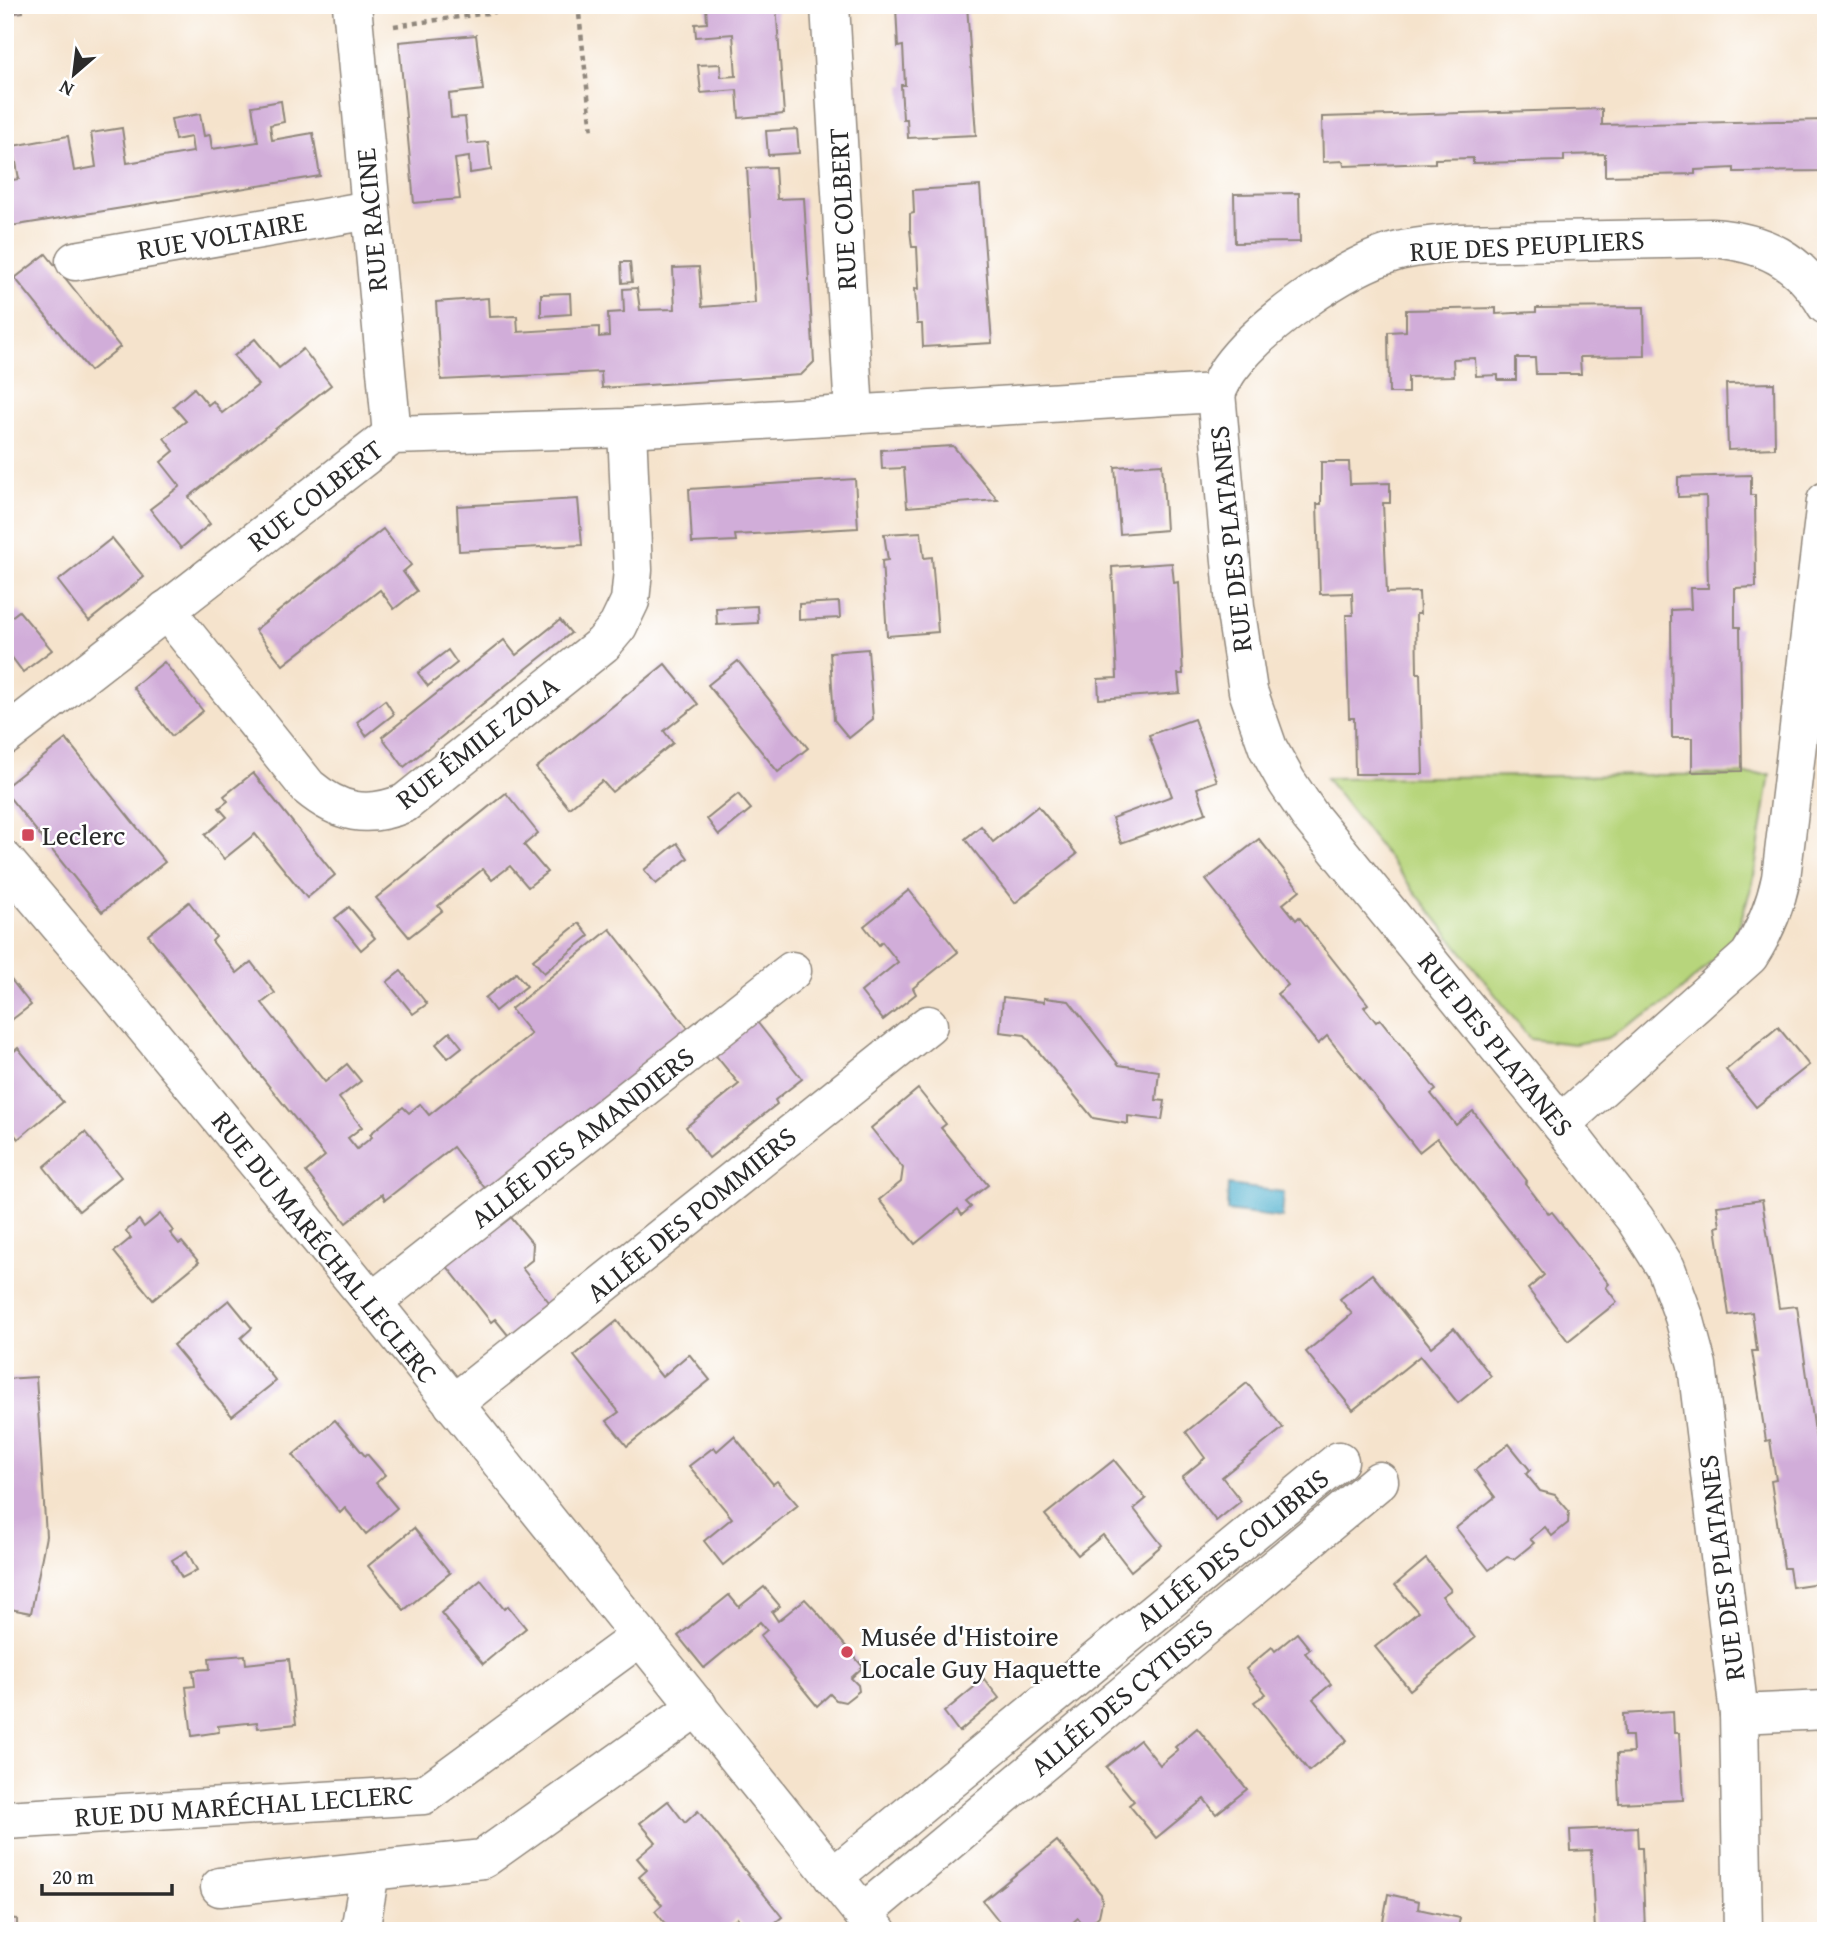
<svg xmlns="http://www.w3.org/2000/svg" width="1831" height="1936" font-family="'Gentium Book Plus',serif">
<rect width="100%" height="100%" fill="#fff"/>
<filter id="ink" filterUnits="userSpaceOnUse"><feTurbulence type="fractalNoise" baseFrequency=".0143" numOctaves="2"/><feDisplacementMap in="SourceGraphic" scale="14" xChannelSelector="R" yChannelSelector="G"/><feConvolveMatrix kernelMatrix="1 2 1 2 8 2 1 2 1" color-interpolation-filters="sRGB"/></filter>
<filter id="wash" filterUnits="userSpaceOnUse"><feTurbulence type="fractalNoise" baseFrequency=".00686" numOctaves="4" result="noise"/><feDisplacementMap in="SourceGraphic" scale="28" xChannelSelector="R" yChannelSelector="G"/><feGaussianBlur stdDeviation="1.57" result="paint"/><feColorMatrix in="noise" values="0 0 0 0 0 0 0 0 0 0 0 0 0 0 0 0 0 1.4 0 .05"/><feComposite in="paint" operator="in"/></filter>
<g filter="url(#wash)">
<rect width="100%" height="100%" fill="#f5e3cc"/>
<path fill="#b7d57b" stroke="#718053" stroke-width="2" d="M1770 774 1753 882 1734 941 1671 1000 1608 1038 1574 1044 1530 1039 1326 778Z"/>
<path fill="#4fb0ce" stroke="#3d6e7c" stroke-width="2" d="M1228 1185 1284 1192 1282 1218 1227 1211Z"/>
<g id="blocks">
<g fill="#d1add9">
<path d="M5 5H22L23 12 5 14Z"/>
<path d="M706 5H776L784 114 739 118 737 90 701 93 698 65 720 64 721 77 736 76 733 34 696 37 695 24 707 23Z"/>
<path d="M900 5H967L976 135 908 138 907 119H903L901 85H905L903 46 898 47 896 7Z"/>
<path d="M476 35 483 90 449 94 451 118 465 117 468 144 488 142 491 170 470 173 469 157 455 159 460 199 414 203 399 42Z"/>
<path d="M281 101 284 122 270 125 272 140 313 133 320 176 5 227V181L19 179 13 146 68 136 74 171 96 167 91 133 122 128 127 163 193 152 191 137 175 140 171 119 200 114 204 136 210 135 212 149 258 142 252 106Z"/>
<path d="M1602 109V125L1826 120V171L1734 172V168L1695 170V174L1605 176V154L1564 155V161L1473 163V158L1435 159V163L1344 166 1343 161 1323 162 1322 117Z"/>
<path d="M797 129 799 153 768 155 766 131Z"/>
<path d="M775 167 777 199 804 198 814 362 801 375 602 388 601 372 441 380 436 302 488 298 489 317 517 316 518 332 599 327V337L609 336 608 313 624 312 623 289 637 288 640 310 675 309 673 268 699 267 702 307 755 303 747 168Z"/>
<path d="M980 186 992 343 923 347 922 324H917L915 288 919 289 917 247H912L910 230V214L914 213 913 190Z"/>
<path d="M1299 193 1300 242 1235 243 1234 194Z"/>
<path d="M46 254 120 347 90 371 15 278Z"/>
<path d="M621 262H630L632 282 622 283Z"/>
<path d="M570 293 571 314 541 316V294Z"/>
<path d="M1644 307 1645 356 1580 357 1581 374H1536L1535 358H1516V380H1498V375L1476 376 1475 358 1453 359 1454 376 1408 377V393H1389L1388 332 1406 331V310L1496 308V314L1536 312V308Z"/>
<path d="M255 339 279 368 303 349 331 385 189 497 210 524 181 548 150 509 180 486 161 462 174 451 164 438 186 421 173 406 194 388 208 405 213 401 222 413 239 400 258 385 234 356Z"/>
<path d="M1774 383 1775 448 1728 450 1726 384Z"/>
<path d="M953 446 998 500 907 507 904 468 882 469 881 450Z"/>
<path d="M1321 462H1349L1350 484 1390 483V503H1383L1387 593 1419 592 1420 614H1416L1417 673H1420L1423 774H1355L1354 718H1349L1346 615H1353L1352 593 1320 594 1317 504H1321Z"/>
<path d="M1162 464 1166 530 1120 534 1115 467Z"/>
<path d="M1751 475V495H1755L1756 587 1735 588V627H1740L1742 771 1692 772V738H1672L1671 610 1691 609 1690 588H1708L1706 496 1678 497V477Z"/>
<path d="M855 479 858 528 735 535 736 541 692 543 689 489Z"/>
<path d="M578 499 582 545 459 551 457 506Z"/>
<path d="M383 529 411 565 403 572 417 591 394 609 380 590 283 665 255 630Z"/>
<path d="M921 532 924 558 932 557 938 632 887 636 882 561 888 560 884 534Z"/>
<path d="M112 538 144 577 89 621 58 581Z"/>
<path d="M1172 563 1174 583 1178 582 1183 674H1178L1180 693 1099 699 1098 679 1117 678 1112 567Z"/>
<path d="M839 602 840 618 799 620V604Z"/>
<path d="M757 606 758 623 717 625 716 608Z"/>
<path d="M19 611 52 650 23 672 5 648V622Z"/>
<path d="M560 620 571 633 404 767 382 737 504 640 516 655Z"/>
<path d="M868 649 873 719 849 738 834 720 830 652Z"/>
<path d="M448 650 457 663 428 686 418 673Z"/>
<path d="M738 661 808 748 778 772 708 685Z"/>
<path d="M164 662 203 711 172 736 133 687Z"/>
<path d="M665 664 698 704 664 731 673 743 612 792 602 781 569 808 536 768Z"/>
<path d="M385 700 394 714 366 736 357 722Z"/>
<path d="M1194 719 1217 781 1197 788 1206 813 1121 843 1112 818 1172 796 1149 735Z"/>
<path d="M66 739 165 862 102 912 5 792V787Z"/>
<path d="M253 773 335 875 307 898 255 834 224 859 205 835 227 817 219 808 228 801 224 796Z"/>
<path d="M506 793 538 833 524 845 547 872 528 887 510 866 492 880 483 869 438 906 442 911 409 937 376 898Z"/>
<path d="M738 794 751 809 719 835 707 819Z"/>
<path d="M1038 806 1077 854 1015 903 965 839 981 826 993 842Z"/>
<path d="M1259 839 1300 890 1283 904 1296 920 1299 917 1368 1004 1364 1007 1376 1022 1380 1019 1436 1090 1431 1094 1456 1125 1473 1111 1527 1181 1525 1183 1549 1214 1552 1212 1609 1284 1606 1287 1617 1302 1568 1341 1528 1289 1544 1275 1437 1138 1419 1152 1327 1036 1318 1044 1277 994 1288 985 1206 880Z"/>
<path d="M677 843 688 858 656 884 644 870Z"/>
<path d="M909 890 958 952 913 988 916 994 883 1020 861 992 898 962 882 942 879 945 864 926Z"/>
<path d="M189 902 216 937 212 941 237 973 251 962 275 993 262 1003 325 1082 347 1064 361 1081 339 1098 362 1127 348 1138 357 1149 372 1137 370 1134 403 1107 409 1113 420 1104 429 1115 531 1034 511 1009 610 929 691 1032 488 1192 453 1147 385 1200 382 1194 346 1223 306 1172 325 1156 148 935Z"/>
<path d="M349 907 375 938 361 950 335 918Z"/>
<path d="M579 923 589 936 544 973 533 960Z"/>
<path d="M401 971 427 1004 413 1014 387 982Z"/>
<path d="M5 972 31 1005 5 1025Z"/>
<path d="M516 973 527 986 495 1011 485 998Z"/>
<path d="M1003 997 1044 1002V998L1069 1001 1119 1065 1159 1071 1156 1100 1165 1101 1162 1120 1128 1116V1124L1093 1118 1025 1035 1000 1032Z"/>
<path d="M754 1018 802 1079 775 1100 777 1104 709 1158 686 1127 739 1084 712 1051Z"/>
<path d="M1778 1027 1809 1065 1756 1107 1726 1070Z"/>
<path d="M450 1032 462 1047 448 1058 436 1044Z"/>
<path d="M18 1048 63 1102 18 1139 5 1123V1059Z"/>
<path d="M918 1089 946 1124 941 1128 988 1185 966 1202 971 1207 962 1215 958 1209 915 1244 879 1200 901 1182 903 1168 871 1128Z"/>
<path d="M85 1132 121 1177 79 1211 44 1167Z"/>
<path d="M1762 1200 1779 1308 1797 1306 1818 1453 1826 1452V1582L1792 1587 1789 1568H1784L1771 1481 1776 1480 1770 1440 1766 1441 1752 1351H1757L1752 1312 1729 1315 1716 1227 1720 1226 1717 1206Z"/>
<path d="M505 1210 533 1244 532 1260 522 1268 553 1307 512 1340 495 1319 491 1322 442 1260Z"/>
<path d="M160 1214 173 1231 170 1233 179 1244 182 1242 199 1262 153 1300 114 1252 131 1238 126 1231 139 1220 144 1227Z"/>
<path d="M1372 1274 1431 1347 1454 1328 1491 1376 1458 1403 1420 1356 1353 1410 1306 1352 1352 1314 1340 1299Z"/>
<path d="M229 1300 252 1328 241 1338 276 1381 232 1416 173 1345Z"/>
<path d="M617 1321 662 1377 689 1354 710 1380 627 1446 607 1421 619 1412 574 1356Z"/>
<path d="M36 1377 46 1536 31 1613 5 1608V1570L9 1549 5 1484V1379Z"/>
<path d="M1247 1383 1283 1428 1222 1477 1241 1501 1216 1521 1182 1477 1205 1458 1186 1432Z"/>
<path d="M335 1420 365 1456 367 1454 385 1475 376 1483 397 1508 366 1534 345 1508 340 1513 293 1455Z"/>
<path d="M734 1436 773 1484 777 1481 798 1505 723 1565 704 1541 732 1518 689 1466 714 1447 717 1451Z"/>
<path d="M1509 1444 1530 1470 1526 1474 1540 1491 1555 1495 1569 1511 1568 1523 1552 1536 1545 1527 1530 1539 1534 1543 1514 1559 1507 1557 1489 1570 1456 1528 1495 1497 1475 1470Z"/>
<path d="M1114 1460 1146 1499 1134 1509 1162 1545 1131 1571 1103 1535 1078 1555 1045 1515Z"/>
<path d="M414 1528 450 1573 404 1610 368 1566Z"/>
<path d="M187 1551 197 1570 182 1578 172 1560Z"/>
<path d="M1426 1559 1451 1590 1442 1596 1475 1638 1410 1690 1375 1647 1418 1612 1395 1585Z"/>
<path d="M481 1580 504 1609 508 1606 526 1628 483 1664 441 1613Z"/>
<path d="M764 1587 780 1606 772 1612 778 1621 805 1599 818 1613 863 1667 851 1678 858 1685 859 1691 845 1702 836 1700 830 1694 817 1706 760 1636 767 1630 760 1622 704 1668 678 1636 729 1595 739 1607Z"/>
<path d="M1297 1633 1310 1649 1305 1653 1331 1684 1313 1699 1347 1740 1309 1771 1254 1702 1266 1694 1246 1669 1272 1647 1275 1651Z"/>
<path d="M245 1655 246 1664 289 1659 296 1724 258 1728 257 1722 218 1726 219 1732 192 1736 186 1687 195 1686 193 1670 210 1669 209 1658Z"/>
<path d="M984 1679 999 1698 959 1732 944 1712Z"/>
<path d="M1673 1711 1674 1733H1679L1683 1800 1619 1803 1617 1754 1633 1753 1632 1736H1624L1623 1714Z"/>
<path d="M1197 1728 1247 1789 1216 1814 1204 1799 1156 1838 1129 1805 1134 1801 1106 1767 1140 1740 1160 1765 1178 1750 1175 1747Z"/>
<path d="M668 1801 685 1823 698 1811 782 1917 765 1931H747L737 1918 722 1931H671L655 1911 662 1905 639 1877 647 1870 637 1858 656 1842 640 1823Z"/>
<path d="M1637 1827 1638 1848H1642L1645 1931H1595L1591 1850 1571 1851 1570 1830Z"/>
<path d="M1057 1841 1101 1894 1102 1902 1099 1916 1086 1928 1078 1918 1063 1931H1007L983 1901Z"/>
<path d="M1388 1894 1419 1901 1418 1909 1460 1918 1457 1931H1374L1375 1925 1382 1927Z"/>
<path d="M5 1918 17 1919V1931H5Z"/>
</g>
</g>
</g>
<g filter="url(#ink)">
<use href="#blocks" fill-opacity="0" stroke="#90877c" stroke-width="2"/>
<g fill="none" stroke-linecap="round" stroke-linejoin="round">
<g stroke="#90877c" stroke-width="41">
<g id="street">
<path d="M352 5 392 435"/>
<path d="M830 5 854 413"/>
<path d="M75 261 370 210"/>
<path d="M1216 393 1235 606 1248 691 1268 748 1287 782 1310 816 1561 1124 1635 1219 1666 1268 1684 1317 1697 1365 1739 1714 1826 1710"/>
<path d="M1216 393C1220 385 1224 376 1229 369 1260 326 1344 266 1395 252 1416 246 1437 245 1459 243L1712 238C1763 242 1799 259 1826 305"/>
<path d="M166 610 308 787C339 813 367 819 405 803L603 644 618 626 630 601 633 570 627 428"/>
<path d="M5 736 392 435 627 428 1216 393"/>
<path d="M1561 1124 1749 956C1765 931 1775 907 1781 878L1826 501"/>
<path d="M372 1302 792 971"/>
<path d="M453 1404 928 1025"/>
<path d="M1739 1714 1743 1931"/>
<path d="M5 1820 424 1795 641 1636"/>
<path d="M833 1877 1339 1461"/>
<path d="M220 1887 483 1859 698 1706"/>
<path d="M863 1913 1379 1481"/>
<path d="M360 1931 370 1872"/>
</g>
</g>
<g stroke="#90877c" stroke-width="41">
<path id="secondary" d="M5 861 118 994 372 1302 877 1931"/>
</g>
<g stroke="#90877c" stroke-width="4.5" stroke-dasharray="5 5" stroke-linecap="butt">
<path d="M578 5 592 132"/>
<path d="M394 26 545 5"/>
</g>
<use href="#street" stroke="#fff" stroke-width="38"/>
<use href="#secondary" stroke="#fff" stroke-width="38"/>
</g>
</g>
<g fill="#d1495b" stroke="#fff" stroke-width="2.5">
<rect x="21" y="828" width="14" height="14" rx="3.5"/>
<circle cx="847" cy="1652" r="7"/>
</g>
<g text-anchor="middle" stroke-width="5" stroke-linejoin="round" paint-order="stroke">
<g font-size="28" fill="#2b2b2b" stroke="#fff">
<text transform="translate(842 209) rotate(-93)" y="10">RUE COLBERT</text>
<text transform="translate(371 220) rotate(-95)" y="10">RUE RACINE</text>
<text transform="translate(222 235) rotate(-10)" y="10">RUE VOLTAIRE</text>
<text transform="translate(1527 245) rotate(-3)" y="10">RUE DES PEUPLIERS</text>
<text transform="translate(315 495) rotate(-38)" y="10">RUE COLBERT</text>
<text transform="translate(1230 539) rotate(-96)" y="10">RUE DES PLATANES</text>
<text transform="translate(477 742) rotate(-38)" y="10">RUE ÉMILE ZOLA</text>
<text transform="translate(1496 1044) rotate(51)" y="10">RUE DES PLATANES</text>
<text transform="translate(582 1137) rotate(-38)" y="10">ALLÉE DES AMANDIERS</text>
<text transform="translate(691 1214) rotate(-39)" y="10">ALLÉE DES POMMIERS</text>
<text transform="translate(325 1247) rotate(51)" y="10">RUE DU MARÉCHAL LECLERC</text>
<text transform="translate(1232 1549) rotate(-39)" y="10">ALLÉE DES COLIBRIS</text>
<text transform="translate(1721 1568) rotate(-97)" y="10">RUE DES PLATANES</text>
<text transform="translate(1121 1697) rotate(-40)" y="10">ALLÉE DES CYTISES</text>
<text transform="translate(244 1805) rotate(-4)" y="10">RUE DU MARÉCHAL LECLERC</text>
</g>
<g font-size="28" fill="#2b2b2b" stroke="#fff" text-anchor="start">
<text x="42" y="845">Leclerc</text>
<text x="861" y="1646">Musée d'Histoire<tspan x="861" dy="32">Locale Guy Haquette</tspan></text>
</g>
</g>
<rect width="1831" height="1936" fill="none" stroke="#fff" stroke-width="28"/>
<g transform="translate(74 74) rotate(208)" stroke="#ffffff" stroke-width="5" paint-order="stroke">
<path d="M0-5L12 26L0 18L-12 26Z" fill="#2b2b2b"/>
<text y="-10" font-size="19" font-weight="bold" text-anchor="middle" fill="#2b2b2b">N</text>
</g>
<path d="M42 1884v10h130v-10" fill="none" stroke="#2b2b2b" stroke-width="3.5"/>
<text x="52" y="1884" font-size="21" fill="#2b2b2b" stroke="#ffffff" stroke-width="5" paint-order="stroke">20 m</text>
</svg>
